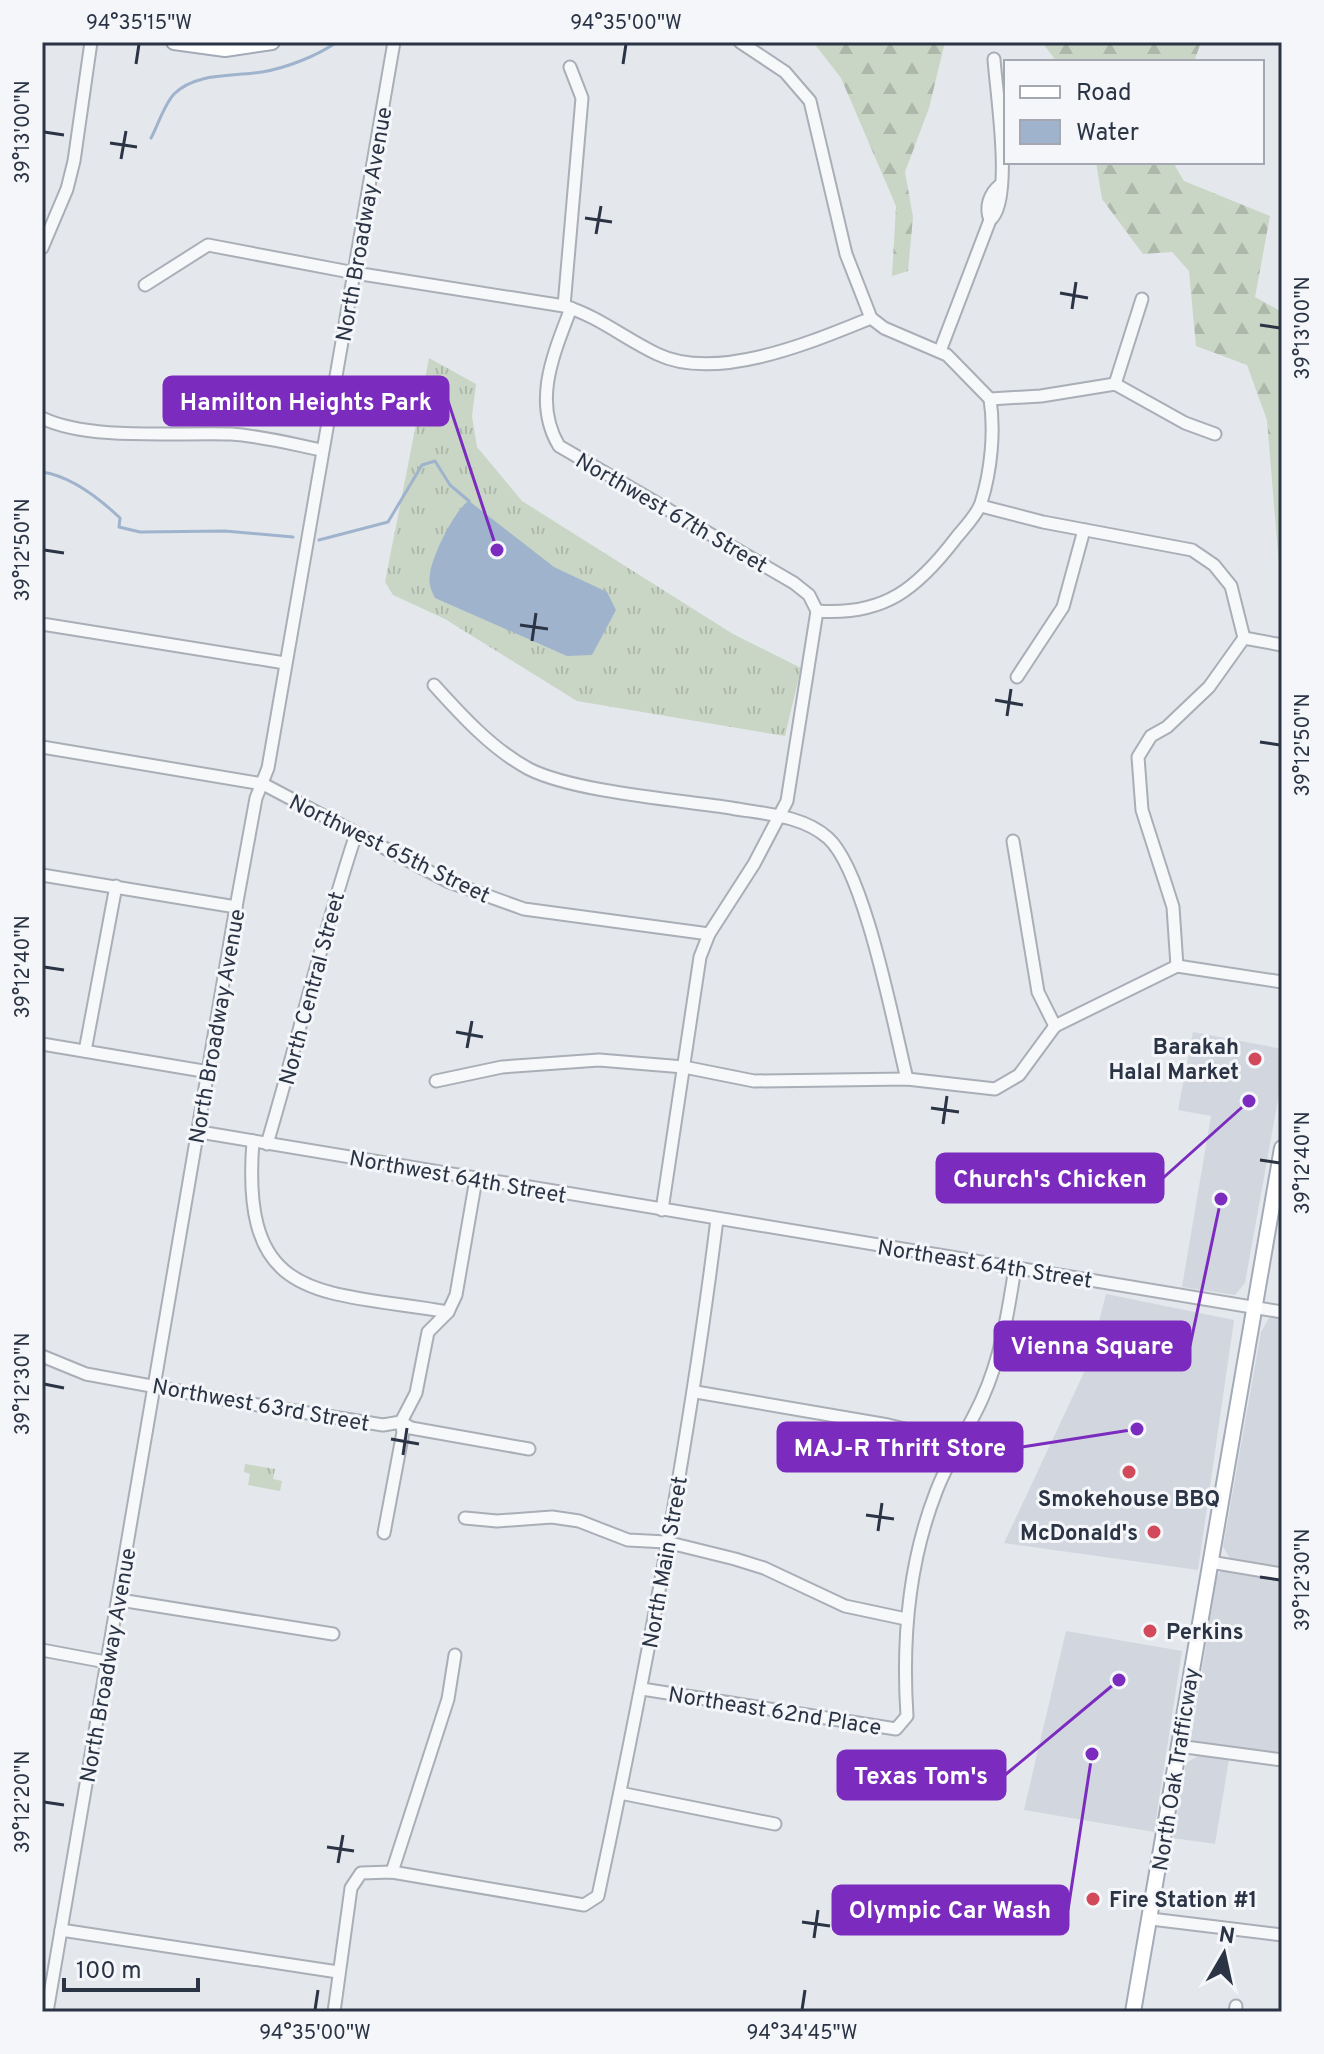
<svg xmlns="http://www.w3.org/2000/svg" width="1324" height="2054" font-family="Overpass,sans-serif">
<defs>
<pattern id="grass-tufts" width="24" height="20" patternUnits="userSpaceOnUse" patternTransform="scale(2)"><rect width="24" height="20" fill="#c9d6c5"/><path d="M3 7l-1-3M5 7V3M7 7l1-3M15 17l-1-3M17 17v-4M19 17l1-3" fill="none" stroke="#adb8ab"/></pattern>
<pattern id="forest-firs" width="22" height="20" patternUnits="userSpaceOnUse" patternTransform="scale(2)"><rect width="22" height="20" fill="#c9d6c5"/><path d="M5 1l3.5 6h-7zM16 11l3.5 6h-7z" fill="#adb8ab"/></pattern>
</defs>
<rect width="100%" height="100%" fill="#e4e7ec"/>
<g fill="#d2d6de">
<path d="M1193 1032 1282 1049V1077L1245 1283 1235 1295 1182 1287 1211 1116 1178 1110Z"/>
<path d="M1106 1294 1234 1320 1198 1570 1004 1543 1088 1364Z"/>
<path d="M1282 1316V1568L1230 1558 1223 1547 1261 1332 1269 1318Z"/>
<path d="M1223 1569 1282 1578V1755L1199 1745 1191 1739 1217 1575Z"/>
<path d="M1066 1631 1182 1651 1154 1832 1024 1810Z"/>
<path d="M1198 1756 1229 1759 1215 1844 1173 1838 1186 1763Z"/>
</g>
<g fill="url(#grass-tufts)">
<path d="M429 358 476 384 472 416 477 447 522 501 733 634 801 668 785 736 577 701 445 619 393 595 385 582Z"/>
<path d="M245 1464 275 1469 273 1479 282 1481 280 1491 248 1485 250 1474 244 1472Z"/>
</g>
<g fill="url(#forest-firs)">
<path d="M813 42H945L929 108 905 172 913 217 908 271 892 276 896 206 841 78Z"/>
<path d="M1042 42H1201L1194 62H1057Z"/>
<path d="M1096 162H1178L1175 166 1184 181 1270 216 1255 297 1282 312V601L1267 420 1247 365 1196 346 1189 271 1172 252 1143 254 1102 199Z"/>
</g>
<path fill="#9fb4cc" d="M469 501 554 567 607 592 616 610 592 655 567 656 435 598C431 590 428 583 430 574 431 558 456 507 469 501Z"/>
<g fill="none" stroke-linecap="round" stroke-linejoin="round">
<g stroke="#9fb4cc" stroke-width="3">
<path d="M151 138C158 125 164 105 174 94 196 72 233 77 262 72 286 68 317 56 337 42"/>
<path d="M42 472C70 476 100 499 120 518L119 527 140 532 225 531 293 537"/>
<path d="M319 540 388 522 422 465 435 461 450 485 469 501"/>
</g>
<g stroke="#a9aeb7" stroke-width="15">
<g id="minor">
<path d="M740 42 785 72 810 101 846 254 871 318 884 328 947 355 990 399 1041 396 1115 384 1185 423 1215 434"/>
<path d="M990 220C985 207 989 194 1000 185"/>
<path d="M42 248 67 189 74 161 91 42"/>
<path d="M145 285 208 245 355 273 564 306C598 316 625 339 657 354 717 383 814 341 871 318"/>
<path d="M564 306 582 98 570 67"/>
<path d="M571 308C554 353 532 401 559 446L794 583 809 595 817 611"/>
<path d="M940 351 990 220C1014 203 996 91 994 59"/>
<path d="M1115 384 1142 299"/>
<path d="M42 418C89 441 179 432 231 434 261 436 292 444 322 450"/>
<path d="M981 506 1043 522 1192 550 1214 565 1231 586 1244 638"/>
<path d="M817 611C884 616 917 589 956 538 964 528 977 515 981 503 991 471 995 432 990 399"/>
<path d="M42 624 285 663"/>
<path d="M1244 638 1282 645"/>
<path d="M1017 677 1063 607 1084 530"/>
<path d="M434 685C461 715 493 750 529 769 575 792 678 800 731 808 764 814 802 815 828 838 865 871 894 1027 907 1079"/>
<path d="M42 747 263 784 449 882 524 909 709 934"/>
<path d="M1013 841 1038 992 1055 1026"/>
<path d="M42 875 236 907"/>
<path d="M1177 966 1173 907 1142 810 1138 757 1151 736 1167 727 1209 687 1244 638"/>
<path d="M1055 1026 1177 966 1282 982"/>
<path d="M42 1044 209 1072"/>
<path d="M85 1051 116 886"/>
<path d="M436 1081 502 1067 599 1060 684 1067 754 1081 907 1079 995 1089 1019 1075 1055 1026"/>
<path d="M200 1132 1282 1312"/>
<path d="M253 1141C240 1305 320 1290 448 1312"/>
<path d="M267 1144C298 1040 322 936 356 834"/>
<path d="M662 1210 700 957 709 934 754 864 787 801 817 611"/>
<path d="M42 1356 86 1374 233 1401 383 1425 401 1422 411 1428 529 1449"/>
<path d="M696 1392 888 1425 922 1433 955 1454"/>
<path d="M465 1518 497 1521 552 1517 579 1521 628 1540 666 1542 735 1559 764 1568 845 1606 906 1619"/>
<path d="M384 1533 403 1432 401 1422 416 1393 428 1332 448 1312 456 1295 476 1179"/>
<path d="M1210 1562 1282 1574"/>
<path d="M120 1600 333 1634"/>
<path d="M42 1650 106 1662"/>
<path d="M642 1689 896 1729 907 1716C902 1640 908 1564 936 1492 948 1460 968 1430 982 1399 1001 1357 1008 1313 1015 1268"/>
<path d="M1178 1746 1282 1760"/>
<path d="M620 1793 775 1824"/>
<path d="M392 1872 448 1699 455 1655"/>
<path d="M1151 1919 1282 1935"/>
<path d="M61 1930 338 1972"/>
<path d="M47 2012 236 907 256 798 268 768 394 42"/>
<path d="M334 2012 351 1888 361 1873 392 1872 584 1905 598 1896C646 1672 689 1446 717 1219"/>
<path d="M1235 2012 1236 2006"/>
</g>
</g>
<g stroke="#a3abb8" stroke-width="18">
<g id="major">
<path d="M174 42 225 49 272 42"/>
<path d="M1133 2012 1282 1148"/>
</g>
</g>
<use href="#minor" stroke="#f7f8fa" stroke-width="11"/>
<use href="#major" stroke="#fff" stroke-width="14"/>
</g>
<path fill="none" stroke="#2b3445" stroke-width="3" d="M136 64 139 44M623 64 626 44M44 132 64 135M110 143 137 147M121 159 126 131M585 218 612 222M596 234 601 206M1060 293 1088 298M1072 309 1076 282M1260 325 1280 328M44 550 64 553M520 625 548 629M532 641 536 613M995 700 1023 705M1007 716 1011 689M1260 742 1280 745M44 967 64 970M456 1032 483 1037M467 1048 472 1021M931 1108 959 1112M943 1124 947 1096M1260 1160 1280 1163M44 1384 64 1388M391 1439 419 1444M403 1455 407 1428M866 1515 894 1519M878 1531 882 1503M1260 1577 1280 1580M44 1802 64 1805M327 1847 354 1851M338 1863 343 1835M802 1922 830 1926M814 1938 818 1910M315 2010 318 1990M802 2010 805 1990"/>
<g fill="#d1495b" stroke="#f4f6f9" stroke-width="3">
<circle cx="1255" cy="1059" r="8"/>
<circle cx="1129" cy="1472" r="8"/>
<circle cx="1154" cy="1532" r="8"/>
<circle cx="1150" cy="1631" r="8"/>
<circle cx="1093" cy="1899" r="8"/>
</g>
<g text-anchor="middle" stroke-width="6" stroke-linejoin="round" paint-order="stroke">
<g font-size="22" fill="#2b3445" stroke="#f4f6f9">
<text transform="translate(363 224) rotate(-80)" y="8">North Broadway Avenue</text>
<text transform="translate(672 512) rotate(30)" y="8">Northwest 67th Street</text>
<text transform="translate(390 848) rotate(26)" y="8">Northwest 65th Street</text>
<text transform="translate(311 988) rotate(-75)" y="8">North Central Street</text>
<text transform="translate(216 1026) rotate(-80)" y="8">North Broadway Avenue</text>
<text transform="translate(458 1176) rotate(10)" y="8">Northwest 64th Street</text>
<text transform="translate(985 1263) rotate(9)" y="8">Northeast 64th Street</text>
<text transform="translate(261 1404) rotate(10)" y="8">Northwest 63rd Street</text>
<text transform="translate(664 1562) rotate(-80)" y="8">North Main Street</text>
<text transform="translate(107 1665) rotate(-80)" y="8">North Broadway Avenue</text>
<text transform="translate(775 1710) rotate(9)" y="8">Northeast 62nd Place</text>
<text transform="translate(1175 1769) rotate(-81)" y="8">North Oak Trafficway</text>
</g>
<g font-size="22" font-weight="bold" fill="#2b3445" stroke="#f4f6f9" text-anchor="end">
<text x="1239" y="1054">Barakah<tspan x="1239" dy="25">Halal Market</tspan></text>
<text x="1129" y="1506" text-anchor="middle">Smokehouse BBQ</text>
<text x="1138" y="1540">McDonald's</text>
<text x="1166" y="1639" text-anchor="start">Perkins</text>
<text x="1109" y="1907" text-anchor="start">Fire Station #1</text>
</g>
</g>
<path fill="none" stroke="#7b2cbf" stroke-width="3" d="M497 550L448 401M1249 1101L1163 1178M1221 1199L1190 1346M1137 1429L1022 1447M1119 1680L1005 1775M1092 1754L1068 1910"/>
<g fill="#7b2cbf" stroke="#f4f6f9" stroke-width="3">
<circle cx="497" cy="550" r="8"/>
<circle cx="1249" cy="1101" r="8"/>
<circle cx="1221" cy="1199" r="8"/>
<circle cx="1137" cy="1429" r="8"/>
<circle cx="1119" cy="1680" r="8"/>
<circle cx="1092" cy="1754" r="8"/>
</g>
<g fill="#7b2cbf" stroke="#7b2cbf" stroke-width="3">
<rect x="164" y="377" width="284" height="48" rx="8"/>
<rect x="937" y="1154" width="226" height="48" rx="8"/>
<rect x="995" y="1322" width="195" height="48" rx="8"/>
<rect x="778" y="1423" width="244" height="48" rx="8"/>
<rect x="838" y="1751" width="167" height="48" rx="8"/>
<rect x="833" y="1886" width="235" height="48" rx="8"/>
</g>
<g font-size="24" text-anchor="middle" font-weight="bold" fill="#fff">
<text x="306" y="410">Hamilton Heights Park</text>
<text x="1050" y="1187">Church's Chicken</text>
<text x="1092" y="1354">Vienna Square</text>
<text x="900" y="1456">MAJ-R Thrift Store</text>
<text x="921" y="1784">Texas Tom's</text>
<text x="950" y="1918">Olympic Car Wash</text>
</g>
<rect width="1324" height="2054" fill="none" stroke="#f4f6f9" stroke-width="88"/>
<rect x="1004" y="60" width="260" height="104" fill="#f4f6f9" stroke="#a4a8b1" stroke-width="2"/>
<rect x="1020" y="86" width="40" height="12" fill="#ffffff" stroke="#a4a8b1" stroke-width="2"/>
<text x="1076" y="100" font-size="24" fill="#2b3445">Road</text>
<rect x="1020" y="120" width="40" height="24" fill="#9fb4cc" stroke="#a4a8b1" stroke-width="2"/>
<text x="1076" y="140" font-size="24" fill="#2b3445">Water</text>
<g transform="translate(1224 1954) rotate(9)" stroke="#f4f6f9" stroke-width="6" paint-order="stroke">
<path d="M0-6L14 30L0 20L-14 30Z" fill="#2b3445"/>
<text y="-12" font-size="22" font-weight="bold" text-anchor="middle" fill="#2b3445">N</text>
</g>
<path d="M64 1978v12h134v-12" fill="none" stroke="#2b3445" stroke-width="4"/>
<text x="76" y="1978" font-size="24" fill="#2b3445" stroke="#f4f6f9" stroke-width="6" paint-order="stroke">100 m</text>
<rect x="44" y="44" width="1236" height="1966" fill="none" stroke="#2b3445" stroke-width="3"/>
<g font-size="20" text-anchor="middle" fill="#2b3445">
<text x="139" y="29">94°35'15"W</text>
<text x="626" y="29">94°35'00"W</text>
<text transform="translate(22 132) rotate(-90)" y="7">39°13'00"N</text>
<text transform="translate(1302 328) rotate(-90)" y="7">39°13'00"N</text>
<text transform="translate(22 550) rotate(-90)" y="7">39°12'50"N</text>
<text transform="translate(1302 745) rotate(-90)" y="7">39°12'50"N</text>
<text transform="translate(22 967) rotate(-90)" y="7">39°12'40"N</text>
<text transform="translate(1302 1163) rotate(-90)" y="7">39°12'40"N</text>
<text transform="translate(22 1384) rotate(-90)" y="7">39°12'30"N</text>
<text transform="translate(1302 1580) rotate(-90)" y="7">39°12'30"N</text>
<text transform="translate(22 1802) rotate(-90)" y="7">39°12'20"N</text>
<text x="315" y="2039">94°35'00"W</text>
<text x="802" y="2039">94°34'45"W</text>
</g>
</svg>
